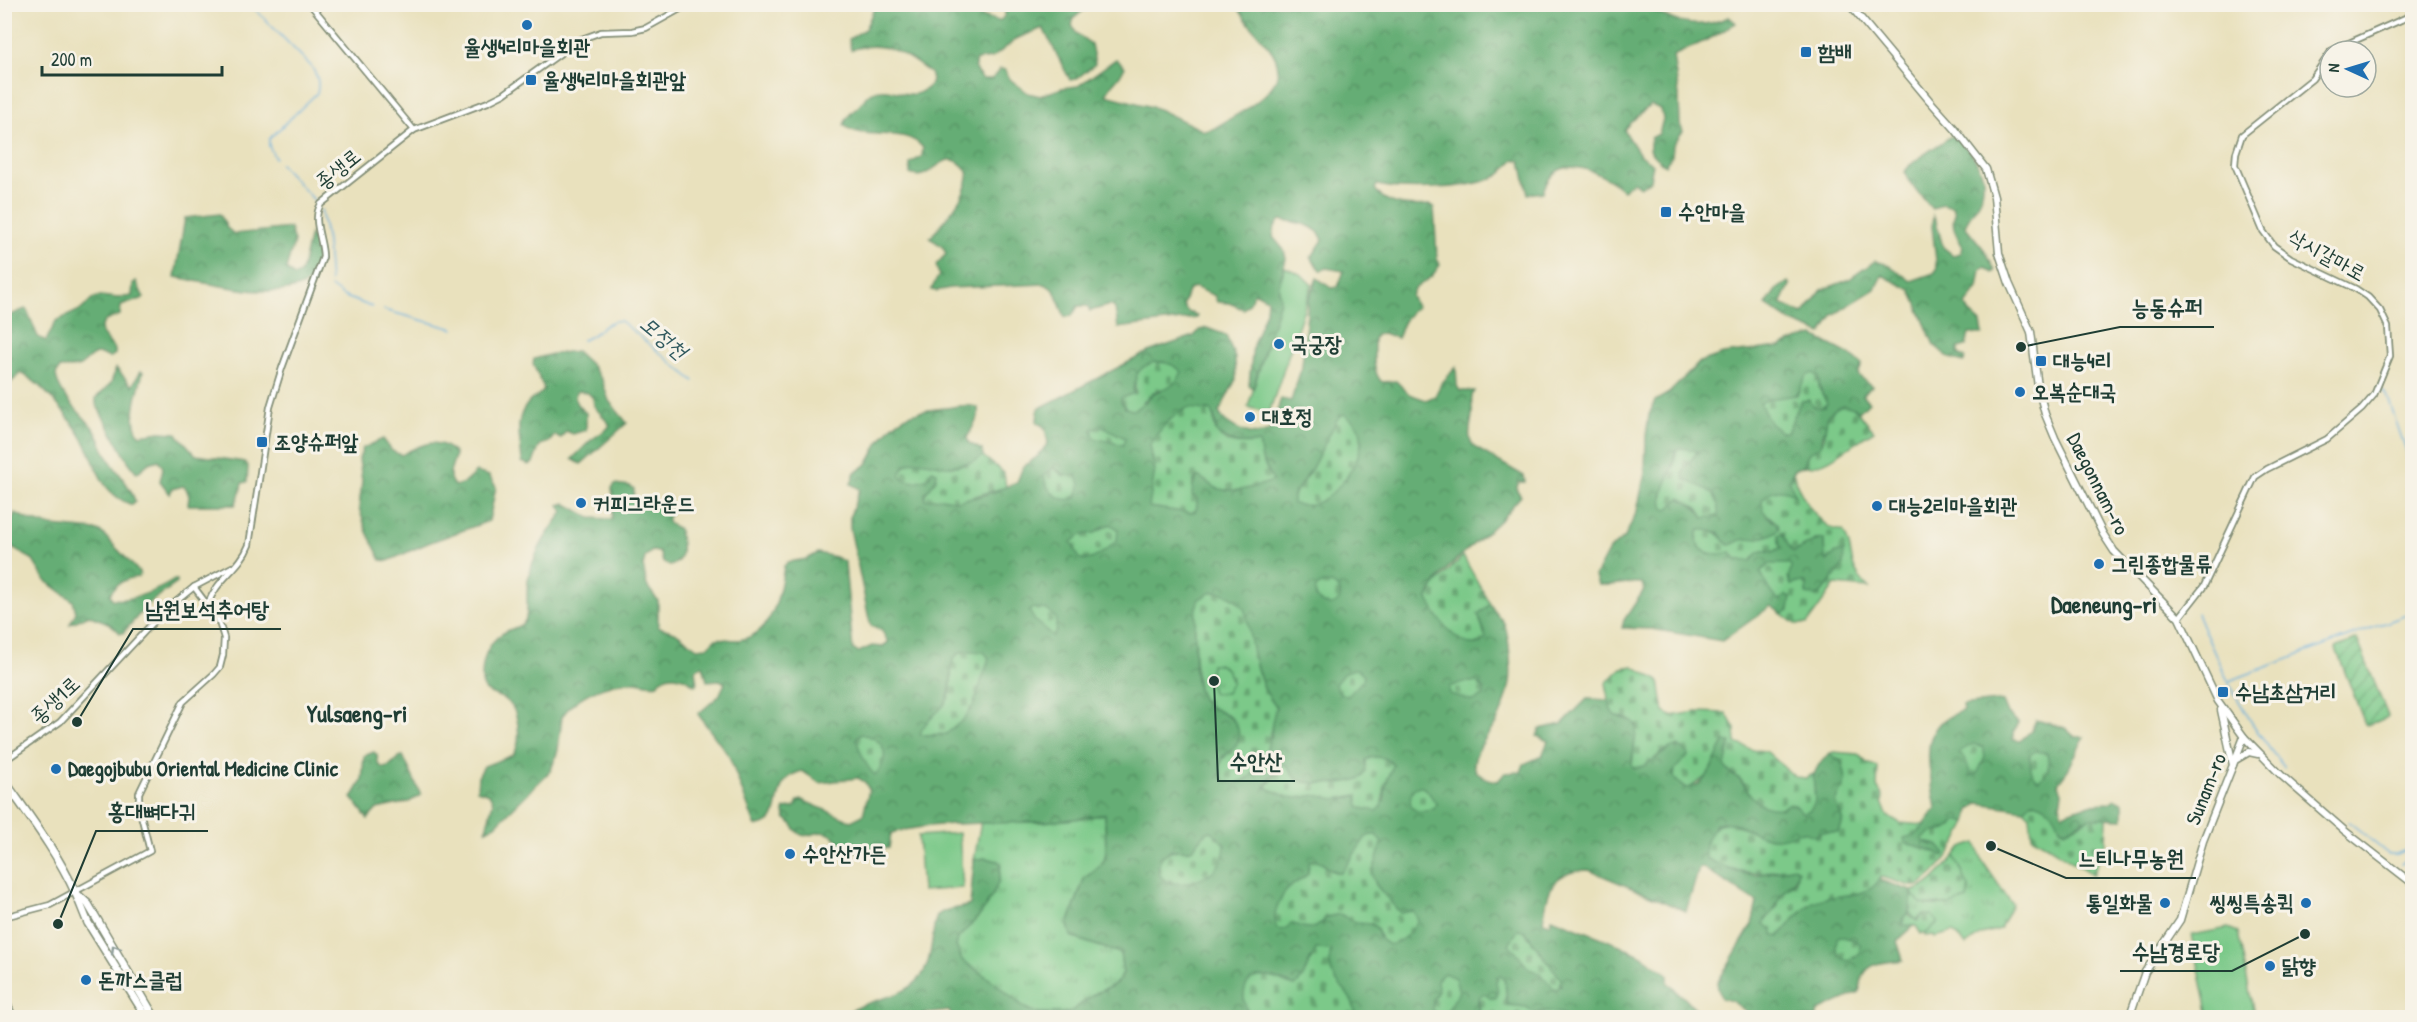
<svg xmlns="http://www.w3.org/2000/svg" width="2417" height="1022" font-family="'Patrick Hand','Poor Story',sans-serif">
<defs>
<pattern id="grass-tufts" width="24" height="20" patternUnits="userSpaceOnUse" patternTransform="scale(1.5)"><rect width="24" height="20" fill="#7cc989"/><path d="M3 7l-1-3M5 7V3M7 7l1-3M15 17l-1-3M17 17v-4M19 17l1-3" fill="none" stroke="#65a471"/></pattern>
<pattern id="forest-crowns" width="20" height="18" patternUnits="userSpaceOnUse" patternTransform="scale(1.5)"><rect width="20" height="18" fill="#65ad75"/><path d="M2 6a3 3 0 1 1 6 0M12 15a3 3 0 1 1 6 0" fill="none" stroke="#538e61"/></pattern>
<pattern id="cemetery-stones" width="16" height="16" patternUnits="userSpaceOnUse" patternTransform="scale(1.5)"><rect width="16" height="16" fill="#7cc989"/><path d="M2 7V4a2 2 0 0 1 4 0v3zM10 15v-3a2 2 0 0 1 4 0v3z" fill="#65a471"/></pattern>
<pattern id="garden-furrows" width="10" height="10" patternUnits="userSpaceOnUse" patternTransform="scale(1.5)"><rect width="10" height="10" fill="#7cc989"/><path d="M-1 1l2-2M0 10L10 0M9 11l2-2" fill="none" stroke="#65a471"/></pattern>
</defs>
<rect width="100%" height="100%" fill="#f7f3e8"/>
<filter id="ink" filterUnits="userSpaceOnUse"><feTurbulence type="fractalNoise" baseFrequency=".0167" numOctaves="2"/><feDisplacementMap in="SourceGraphic" scale="12" xChannelSelector="R" yChannelSelector="G"/><feConvolveMatrix kernelMatrix="1 2 1 2 8 2 1 2 1" color-interpolation-filters="sRGB"/></filter>
<filter id="wash" filterUnits="userSpaceOnUse"><feTurbulence type="fractalNoise" baseFrequency=".008" numOctaves="4" result="noise"/><feDisplacementMap in="SourceGraphic" scale="24" xChannelSelector="R" yChannelSelector="G"/><feGaussianBlur stdDeviation="1.35" result="paint"/><feColorMatrix in="noise" values="0 0 0 0 0 0 0 0 0 0 0 0 0 0 0 0 0 1.4 0 .05"/><feComposite in="paint" operator="in"/></filter>
<g filter="url(#wash)">
<rect width="100%" height="100%" fill="#e9e1bd"/>
<g fill="url(#grass-tufts)" stroke="#4e835e" stroke-width="1.5">
<path d="M1211 664C1225 664 1228 669 1232 682L1226 693H1212L1209 679Z"/>
<path d="M1105 814 1106 853 1103 863 1084 879 1068 925 1077 939 1120 953 1123 973 1118 981 1110 987 1096 993 1069 1013H1034L1025 1008 991 980 962 960 958 953 956 946 958 938 980 915 992 896 986 858 974 860 981 821 1044 822Z"/>
<path d="M1976 843 1983 862 2012 904 2000 929 1981 934 1966 945 1953 932 1935 937 1934 935 1925 936V934L1936 925 1923 915 1915 920 1911 914H1907L1913 895 1925 905H1950L1967 899 1969 888 1955 856 1961 848Z"/>
</g>
<g fill="url(#forest-crowns)" stroke="#427554" stroke-width="1.5" fill-rule="evenodd">
<path d="M1642 4C1671 22 1696 32 1729 17L1736 23 1713 37 1673 56 1679 95 1680 125 1683 131 1673 145 1672 156 1665 165C1653 156 1647 153 1651 138L1659 134 1663 119 1661 109 1651 105C1647 107 1626 126 1624 130L1640 155 1653 164 1650 180 1640 187 1633 182 1623 190C1599 171 1556 149 1543 192L1528 194 1521 161 1515 159C1508 164 1506 171 1499 175 1473 190 1406 191 1377 185L1375 189C1386 206 1411 207 1430 205L1434 207 1437 258 1440 265 1432 276 1413 290 1411 296 1417 307C1406 316 1401 323 1398 338L1383 333 1376 335 1374 339C1374 353 1372 373 1382 382L1396 381 1409 394 1426 400 1435 396 1441 384 1456 367 1457 386 1460 391H1474C1469 399 1473 406 1472 415 1471 427 1466 436 1474 447L1524 476 1525 482H1519L1516 489 1521 496C1513 505 1506 514 1498 522 1479 541 1434 573 1428 599 1441 616 1457 648 1480 644L1485 633 1478 614 1490 604C1494 611 1500 617 1504 623 1509 634 1512 671 1510 683 1508 695 1502 713 1496 723 1483 743 1453 775 1498 781L1505 773 1521 772 1524 764 1542 756 1548 741 1537 736 1540 729 1562 724 1587 699 1610 700 1611 710 1621 718 1634 721 1637 730 1632 760 1656 758 1672 747 1682 748 1688 753V756L1673 773 1674 778 1683 787C1707 792 1715 758 1724 741L1731 742 1727 755 1732 775 1739 778 1749 793 1781 809 1788 804 1795 805 1815 794C1810 777 1815 765 1829 755L1840 759C1847 775 1848 783 1837 797 1841 809 1847 821 1838 832H1821L1816 836 1798 834 1781 839 1767 838 1755 834 1736 824 1722 822 1715 825 1705 843C1714 851 1723 863 1733 869 1750 880 1776 871 1794 867L1798 870C1795 885 1790 884 1782 895 1774 905 1779 909 1765 919L1778 937C1789 926 1800 909 1815 901 1835 890 1862 903 1879 880L1912 891 1910 911 1902 922 1904 925 1914 926 1897 941 1903 960C1887 963 1868 960 1862 979 1860 985 1861 988 1858 993L1818 1011 1816 1018 1754 1017 1732 1001 1721 998 1717 983 1752 925 1757 902 1702 867 1699 868 1686 911 1589 870C1550 871 1548 890 1543 922L1550 924 1552 918 1622 946 1642 956 1668 974V983L1705 1017 1564 1018 1563 1014 1546 1011 1535 1013 1526 1007 1507 1005 1506 988 1497 977 1498 993 1496 998H1490L1483 994 1478 1000 1480 1017H1355C1355 1001 1345 996 1337 984 1332 977 1331 967 1328 960L1311 958 1302 979 1295 986 1273 978 1256 977 1246 1010 1250 1017 953 1018 949 1011 923 1014 921 1017H841C863 998 900 1001 919 979 936 960 930 921 939 914 947 908 960 909 970 905L974 860 986 858 998 861 1001 864 999 881 992 896 980 915 958 938 956 946 962 960 991 980 1025 1008 1034 1013H1069L1096 993 1110 987 1118 982 1123 973 1120 953 1077 939 1071 936 1068 925 1084 879 1103 863 1106 853 1105 814C1032 830 964 815 891 833L889 848 850 852C841 843 831 829 817 833 812 834 808 837 802 835 794 832 793 822 785 818L784 812 785 809 795 807 798 801 802 800 851 821 863 815 869 790 865 782 858 778 820 783 802 771C764 782 790 820 759 826L755 825 729 756 698 714 719 696 725 683 720 680 707 681 703 665 695 670 697 684 694 685C687 678 674 673 664 678 661 679 660 683 657 684 652 686 640 682 634 682 610 681 575 695 562 717L558 750 551 770 496 825 486 830 493 802 489 794 477 790 478 777 484 766 513 755C522 743 520 710 506 700 495 693 481 695 482 678 482 656 489 639 509 630 515 628 522 626 525 621 529 614 526 590 528 580 533 553 547 534 563 512L559 505 565 503 591 518 612 519 614 503 612 488 615 484 630 486 634 489 633 499 638 505 652 508 665 501 673 504 674 511 668 517C666 527 675 524 679 530 681 543 686 561 670 566L663 562 659 552 652 551 645 557 643 566 647 586 658 601V627L675 632 697 648 707 647 715 639C724 637 733 642 743 639 774 632 780 592 784 566L788 562 807 559 818 553 835 557 845 562 846 576 853 650 859 652 872 646 883 647 888 642 882 631 871 626 869 619 850 528V516L860 489 851 484 855 472C871 464 870 459 878 444 896 415 913 411 945 408 955 407 969 403 978 408V417L967 438 969 443 982 450 983 456 976 461 932 470 937 472 936 480 925 494C960 506 983 497 1017 482L1023 467 1038 456 1048 443 1045 428 1037 422 1038 409 1148 352 1194 336 1200 330 1207 328 1226 335 1235 358 1236 379 1219 412C1224 427 1261 443 1272 427 1277 420 1277 407 1281 399L1291 401 1302 366 1308 301 1317 278 1331 288 1338 287 1344 271 1326 268 1321 271 1311 258 1323 240C1317 224 1296 222 1280 220L1275 226 1273 237 1284 250 1286 259 1279 285 1280 301 1253 388 1249 385 1253 345 1266 311 1267 299 1254 292 1249 304 1243 309 1229 303 1217 302 1215 296 1195 287 1188 291 1183 305 1188 312 1197 315V318L1118 328 1115 308 1110 305 1090 311 1088 306H1078L1072 316 1065 317 1054 290 1045 284 950 288 936 291 931 290 939 275 936 265 946 254 943 247 930 238C942 224 966 197 968 178 969 173 967 170 963 166 943 145 932 184 910 174V164L922 156 923 148C905 124 863 143 844 125 847 116 851 113 858 107 863 103 864 97 870 93 893 81 909 108 931 84L932 79 930 73C904 53 883 39 851 50L849 39 865 29 876 5H979V15L999 21 1005 16V5H1081L1084 10 1074 18 1072 25 1076 33 1091 44 1095 64 1076 79 1070 80 1043 28 1018 38 992 58 976 60C973 69 976 73 983 79H992L1000 69 1006 70 1007 75 1011 80 1028 93 1040 96 1062 88 1078 86 1116 59 1125 67C1120 78 1111 83 1106 95L1156 108 1204 131 1213 129C1240 111 1302 87 1268 46 1257 32 1244 21 1237 5ZM1155 362H1164L1161 391 1152 394 1145 402 1125 408 1121 401 1128 395H1133L1134 384 1150 364ZM1340 415C1346 419 1356 424 1359 430 1368 444 1351 467 1345 480L1293 496 1312 468ZM1214 416 1217 433C1230 444 1243 444 1259 443L1262 460 1269 472 1259 485C1245 490 1229 493 1214 487 1208 484 1204 478 1197 476L1191 490 1195 511 1191 513 1150 507 1155 470 1151 452ZM1053 468 1080 484 1078 495 1057 496 1047 486ZM1105 526 1117 540 1093 558 1095 533ZM1195 626 1252 652 1264 689 1276 707 1272 720 1271 737 1222 757C1230 754 1236 749 1238 741 1245 711 1209 716 1200 695 1192 675 1195 647 1195 626ZM966 651 988 663 982 674 974 704 946 734 927 736 925 725C932 717 943 709 947 700 956 683 943 655 966 651ZM1372 757 1384 758 1393 765 1386 783 1384 801 1359 795 1344 799 1315 795 1299 798 1288 797 1265 787 1280 765H1286C1290 770 1293 777 1298 780 1308 785 1351 784 1361 778 1367 774 1366 766 1366 760ZM1211 831 1225 845 1191 882 1169 883 1171 850H1191L1207 832ZM1371 835H1376L1372 875 1376 885 1400 913H1405L1409 911 1379 937 1377 928C1367 920 1352 921 1340 914L1326 917 1322 924 1299 926 1291 923 1283 899 1287 890 1308 874V867L1322 862 1329 869 1341 873 1366 838ZM1525 931 1560 979 1561 986 1554 988 1537 971Z"/>
<path d="M1951 136C1959 137 1963 144 1969 151 1982 167 1988 182 1979 202 1975 211 1967 218 1965 226L1986 252 1995 271 1993 273 1985 267 1981 270 1978 288 1966 305 1969 312 1981 323 1983 334H1969L1966 346 1958 348V353L1965 358 1964 362 1950 358 1934 345 1911 290 1882 275 1875 289 1833 315 1822 334 1792 322 1766 305 1776 290 1788 282 1790 285 1781 304 1803 314 1822 290 1848 280 1875 261 1889 265 1911 281 1934 273 1937 269 1932 226 1933 216 1936 221 1943 247 1953 255 1961 253 1963 247C1957 236 1950 226 1955 214L1953 207 1942 204 1932 209 1908 180 1905 172C1908 163 1941 144 1951 136Z"/>
<path d="M220 214 227 228 234 234 290 228 294 242 286 269 294 276 300 273 302 269 310 234C318 243 319 253 316 265 315 271 313 277 309 281 285 304 205 282 175 277L185 218Z"/>
<path d="M136 281 144 298 121 306 120 315 105 321 101 327 102 334 115 350V354L109 358C94 348 90 359 80 366 74 369 66 367 60 368L56 375C59 397 81 412 93 428 100 437 102 448 108 457 116 472 131 485 135 501L132 505C98 492 99 467 84 441 72 420 43 384 21 373L5 388 4 318 25 309 27 310 38 337 46 341 56 321 82 309 92 299 100 296 118 298 132 296 133 284Z"/>
<path d="M1814 336 1848 354 1862 364 1858 375 1872 386 1862 395 1869 402 1859 412 1854 408 1828 417 1820 447 1808 454 1804 466 1796 468 1791 475 1797 496 1767 516 1778 524 1779 529C1767 540 1756 537 1742 540 1736 541 1734 545 1728 545L1718 532 1699 530C1694 540 1700 548 1708 554L1731 552 1738 560 1754 558 1756 554 1764 550 1773 552 1780 548 1778 535 1782 533 1791 550C1802 547 1813 540 1824 539L1825 558 1828 560 1836 552 1844 551V566L1820 595 1815 596 1806 594V584L1802 582 1791 585 1788 574 1760 572 1779 600 1786 595 1791 597 1789 610 1782 614 1771 606 1722 641 1652 629 1622 628 1624 620 1644 590 1642 583C1627 581 1612 587 1598 585L1595 576 1609 550 1625 537 1637 511 1645 473 1646 436 1649 415 1655 401 1669 393 1700 362 1723 354 1780 347 1799 339ZM1818 377C1818 388 1825 396 1825 407H1815L1809 400 1801 401 1787 432 1793 396ZM1675 452 1683 470 1684 479 1697 486 1704 518C1698 508 1691 503 1680 498L1677 500 1662 495 1673 466Z"/>
<path d="M576 351 592 366 602 380 609 401 627 423 581 464 572 459 591 440 607 429 610 425 594 406 593 398 588 393 580 391 576 392C573 404 579 406 586 413V430L573 434 566 431 561 438 555 435 549 442 540 445 533 463 529 465 522 462C521 440 512 419 530 401 535 396 541 395 544 389L533 364 534 359 552 354Z"/>
<path d="M116 368 132 386 141 371 143 372C139 389 127 421 140 435L160 432 176 433 196 455 245 462 248 466 247 482 242 483 240 493 235 505H188L189 496 186 488 183 486 172 489 170 494 160 481 163 468 159 460 149 463 137 473 128 461 96 404V398L111 383Z"/>
<path d="M383 439 392 451 401 455C419 446 439 434 455 454 454 465 444 477 455 486L464 483 476 472 489 476 496 487 489 521 428 543 388 561 381 560 367 532 359 508 362 481 359 459 363 448Z"/>
<path d="M15 513 29 520 52 526 95 530 102 533 140 573 139 577C126 578 116 583 110 594L112 599C130 602 159 590 174 580H177V583L149 603 123 633H120C108 619 104 623 89 615L70 624 76 612 73 601 45 580 32 559 5 544V536Z"/>
<path d="M1997 701 2003 702 2008 714 2019 723 2013 732V740L2020 741 2031 731 2036 720 2065 728 2075 737H2084L2069 768 2058 783 2062 792 2060 805 2063 814 2090 804 2109 803 2115 799 2123 802V819L2100 818 2083 820 2065 831C2051 825 2055 803 2031 803L2024 810 1979 803 1970 810 1967 823 1954 824 1940 833 1936 832 1927 843 1938 845 1945 853 1944 856 1933 851 1904 843V838L1919 832 1936 809C1933 786 1920 745 1938 725 1944 718 1955 714 1963 710L1962 705Z"/>
<path d="M374 752 377 755 378 764 383 768 388 767 399 757 403 756 421 795 409 802 377 809 368 819 352 798 362 781 364 756Z"/>
</g>
<g fill="url(#cemetery-stones)" stroke="#4e835e" stroke-width="1.5" fill-rule="evenodd">
<path d="M1155 362C1166 362 1174 364 1182 372 1171 392 1165 385 1151 394 1144 399 1142 407 1133 410 1126 409 1121 406 1121 398L1135 393C1134 376 1137 367 1155 362Z"/>
<path d="M1813 373 1818 377 1819 388 1827 404 1820 408 1815 407 1809 400 1801 401 1787 432H1781L1770 423 1760 403 1769 399 1797 395 1806 376Z"/>
<path d="M1843 405 1854 408 1874 431C1855 441 1826 469 1804 466L1808 454C1812 450 1817 449 1820 446 1832 433 1816 415 1843 405Z"/>
<path d="M1188 408 1212 411C1215 418 1213 425 1216 431 1223 446 1245 444 1259 443L1262 460 1273 481C1254 487 1233 495 1214 487 1208 484 1204 478 1197 476L1193 482 1192 495 1198 499 1196 510 1191 513 1149 507 1155 470 1150 445C1159 430 1172 415 1188 408Z"/>
<path d="M1344 414C1350 418 1357 423 1360 430 1368 456 1336 498 1312 505 1306 506 1299 505 1293 504V496L1312 468 1338 418Z"/>
<path d="M1102 426 1125 438 1123 445 1094 438 1092 429Z"/>
<path d="M1681 448 1698 451C1692 460 1680 468 1684 479 1703 489 1721 489 1718 516L1704 518 1698 508 1680 498 1667 510 1663 507C1660 490 1669 479 1674 464 1675 458 1675 454 1677 449Z"/>
<path d="M983 456 1004 473 1006 487 958 501 942 498 925 500V494L936 480 937 472 932 470 929 478 915 482 905 480 900 475C908 452 930 464 946 466 958 467 973 463 983 456Z"/>
<path d="M1053 468 1064 476 1076 475 1080 484 1076 498C1061 504 1046 491 1044 476Z"/>
<path d="M1793 472C1798 492 1812 515 1829 527 1833 530 1838 529 1843 531 1857 555 1844 564 1869 588L1835 585 1807 624H1795L1782 614 1789 610 1791 597 1786 595 1779 600C1770 594 1767 582 1760 572L1770 564H1790L1791 568 1788 578 1791 585 1802 582 1806 584V594L1815 596 1820 595 1843 566 1844 551 1836 553 1827 560 1825 558 1824 539 1815 540 1794 552 1791 550 1782 533 1778 535 1780 548 1773 552 1768 550 1759 552 1751 561H1744L1733 557 1731 552C1714 557 1691 553 1699 530 1715 529 1719 533 1728 545 1734 545 1736 541 1742 540 1756 537 1767 540 1779 529L1778 524 1763 511 1762 500C1772 487 1783 488 1796 495L1790 483Z"/>
<path d="M1110 524 1118 529 1117 540C1107 549 1094 563 1080 559L1071 542 1081 535 1095 533Z"/>
<path d="M1463 556 1490 604 1478 614 1486 639C1463 658 1437 618 1428 599L1434 586Z"/>
<path d="M1324 583C1355 586 1336 619 1316 598 1314 589 1316 586 1324 583Z"/>
<path d="M1212 592C1226 592 1237 598 1244 609 1248 617 1248 628 1250 637 1254 661 1260 688 1276 707 1266 738 1273 773 1234 784L1224 781C1210 748 1244 758 1238 729 1234 711 1212 713 1203 700 1192 685 1195 628 1196 608L1199 599ZM1211 664C1225 664 1228 669 1232 682L1226 693H1212L1209 679Z"/>
<path d="M1033 608 1047 610 1056 618V631L1053 636 1035 621 1029 611Z"/>
<path d="M966 651 984 652 989 658 974 704 964 719 946 734 920 735C924 718 945 711 950 694 954 677 945 655 966 651Z"/>
<path d="M1633 666 1659 681 1664 712 1671 716 1697 712 1726 713 1735 729 1736 743 1753 750 1766 751 1795 777 1806 778 1813 774 1815 802 1810 810 1803 813 1795 805 1788 804C1775 813 1759 807 1750 794 1746 789 1744 782 1739 778 1733 774 1729 774 1725 766L1731 742H1724L1707 776 1689 788 1683 787 1674 778 1675 769 1688 756V753L1678 746C1660 747 1652 768 1634 768L1632 766 1637 725 1631 720 1614 715 1611 710 1606 683 1622 668Z"/>
<path d="M1354 669 1359 670 1364 675 1363 680 1348 696C1341 694 1336 691 1335 684L1344 673Z"/>
<path d="M1463 682H1477L1484 689V696L1473 701 1450 694 1449 687Z"/>
<path d="M860 734C885 738 892 756 875 775 865 766 860 751 856 738Z"/>
<path d="M1973 744 1983 747 1985 757 1977 774 1971 776 1965 758 1959 754 1962 750Z"/>
<path d="M2035 751 2047 753C2050 764 2050 775 2038 780 2030 773 2030 765 2030 755Z"/>
<path d="M1833 752 1858 754 1867 763 1878 767 1877 787 1883 797 1882 802 1887 815 1900 823 1925 825 1915 835 1904 838 1905 843 1933 851 1944 856 1945 853 1938 845 1924 842 1923 839 1932 832C1943 832 1950 830 1956 820L1967 823C1954 848 1942 870 1918 886H1911L1881 877C1867 902 1838 891 1816 901 1801 907 1790 926 1778 937L1773 935V930L1763 923 1777 908 1780 896 1796 881 1798 870 1794 867C1759 875 1738 876 1706 858 1703 849 1705 843 1709 835 1724 807 1748 835 1771 838 1787 840 1791 833 1803 832 1807 832 1811 836 1816 836L1821 832H1838C1848 819 1839 814 1835 802 1842 780 1852 787 1840 759L1829 755Z"/>
<path d="M1373 757 1384 758 1393 765 1386 783 1381 807 1377 811 1361 808 1358 804V795L1335 799 1315 795 1299 798 1288 797 1265 787 1273 779 1280 765H1286C1290 770 1292 777 1298 780 1309 785 1351 784 1361 778 1367 774 1366 766 1366 760Z"/>
<path d="M1419 786 1426 789 1436 803 1434 808C1416 816 1405 809 1413 789Z"/>
<path d="M2031 802C2045 803 2056 813 2060 828L2065 831 2090 818H2107L2106 843 2093 875 2032 836 2030 816 2024 810Z"/>
<path d="M1212 831 1225 845C1225 889 1147 896 1160 862 1161 857 1164 854 1169 852 1175 848 1184 852 1191 850L1207 832Z"/>
<path d="M1371 835H1376L1382 842 1372 875 1376 885 1400 913 1413 911 1418 920C1412 931 1402 942 1389 945L1381 940 1377 928 1372 924 1357 923 1340 914 1326 917C1317 932 1306 929 1291 923 1287 929 1284 931 1277 929 1271 915 1279 899 1288 889 1294 883 1302 880 1308 874L1309 861 1315 859C1324 863 1330 873 1341 873L1366 837Z"/>
<path d="M1955 856 1969 888 1967 899 1950 905 1922 904 1913 895 1912 891C1930 888 1944 868 1955 856Z"/>
<path d="M1907 914 1917 921 1923 915H1931L1937 921 1936 925 1925 934H1921L1916 926 1904 925 1902 919Z"/>
<path d="M1518 930 1524 931 1561 979 1558 989 1554 988 1539 973 1529 969 1509 944Z"/>
<path d="M1840 936 1854 940 1860 944V953L1848 961 1839 956 1836 946 1837 938Z"/>
<path d="M1316 949 1331 950C1322 985 1356 987 1355 1017H1250C1239 996 1242 971 1272 978 1280 980 1287 984 1295 986L1302 979Z"/>
<path d="M1444 973 1455 978 1459 992 1446 1013 1441 1016 1432 1010 1433 1001 1438 990 1437 980Z"/>
<path d="M1500 975 1505 981 1507 1005 1526 1007 1535 1013 1546 1011 1563 1014 1564 1017H1480L1479 997 1484 994 1490 998H1496L1498 993 1496 981Z"/>
</g>
<path fill="url(#garden-furrows)" stroke="#4e835e" stroke-width="1.5" d="M2357 639 2388 716 2386 718 2367 725 2365 724 2336 649 2337 647Z"/>
<g fill="#7cc989" stroke="#4e835e" stroke-width="1.5">
<path d="M1285 267 1302 275 1312 285 1269 413 1248 407 1280 301 1279 285Z"/>
<path d="M959 833 963 888 922 891 918 836Z"/>
<path d="M2228 928 2238 932 2254 1015 2209 1017 2192 935Z"/>
</g>
<g fill="none" stroke-linecap="round" stroke-linejoin="round">
<g stroke="#64aedc" stroke-width="1.5">
<path d="M250 4 311 66C317 75 320 82 317 93L269 139V146L275 158"/>
<path d="M280 164 317 203"/>
<path d="M321 210 327 242 330 282"/>
<path d="M331 287 343 296 372 307"/>
<path d="M384 310 454 329"/>
<path d="M582 340C597 337 605 319 621 321L694 381"/>
<path d="M2381 390 2387 395 2412 468"/>
<path d="M2197 613C2219 667 2247 724 2285 768"/>
<path d="M2229 681 2412 613"/>
<path d="M2349 822 2388 854H2396L2412 848"/>
<path d="M2401 864 2412 857"/>
</g>
</g>
</g>
<g filter="url(#ink)">
<g fill="none" stroke-linecap="round" stroke-linejoin="round">
<g stroke="#848f78" stroke-width="8">
<g id="minor">
<path d="M310 4 414 130"/>
<path d="M2331 51 2412 15"/>
<path d="M208 605C215 580 240 569 249 545L270 407 282 368 323 257C323 239 311 220 321 204L414 130 488 102 504 94 579 40 601 32 632 31 646 28 689 4"/>
<path d="M2179 618 2204 586 2255 477 2267 469 2327 439 2362 409 2374 395 2390 356 2388 327 2380 310 2368 297 2356 289 2291 258 2274 246 2263 231 2235 165 2236 153 2242 135 2312 79 2330 53"/>
<path d="M4 761 60 722 162 613 194 587 232 567"/>
<path d="M4 917 50 905 150 851 139 807V793L183 702 214 674 220 667 223 655 224 638 218 619 194 587"/>
</g>
</g>
<g stroke="#848f78" stroke-width="9">
<g id="tertiary">
<path d="M1849 4 1929 100 1955 129 1986 169 1994 197 1999 253 2009 283 2031 332 2038 387 2045 414 2055 438 2103 534 2114 551 2179 618 2218 701 2244 737 2282 776 2345 831 2412 883"/>
<path d="M2221 710 2233 765"/>
<path d="M2237 759 2249 752 2258 754"/>
<path d="M4 996 13 1018"/>
<path d="M2129 1018 2145 972 2180 920 2203 841 2244 737"/>
</g>
</g>
<g stroke="#848f78" stroke-width="10">
<g id="secondary">
<path d="M4 780C29 816 57 852 75 892 80 902 83 912 88 923L147 1018"/>
<path d="M78 895 88 904 155 1018"/>
</g>
</g>
<use href="#minor" stroke="#fff" stroke-width="4.5"/>
<use href="#tertiary" stroke="#fff" stroke-width="6"/>
<use href="#secondary" stroke="#fff" stroke-width="7"/>
</g>
<defs><path id="oneway-chevron" d="M-2-3.5L2.5 0L-2 3.5" fill="none" stroke-width="1.6" stroke-linecap="round" stroke-linejoin="round" transform="scale(1.5)"/></defs>
<use stroke="#8f9e9a" href="#oneway-chevron" transform="translate(115 949) rotate(-121)"/>
</g>
<g fill="#1f6fb2" stroke="#f7f3e8" stroke-width="2">
<circle cx="527" cy="25" r="6"/>
<rect x="1800" y="46" width="12" height="12" rx="3"/>
<rect x="525" y="74" width="12" height="12" rx="3"/>
<rect x="1660" y="206" width="12" height="12" rx="3"/>
<circle cx="1279" cy="344" r="6"/>
<rect x="2035" y="355" width="12" height="12" rx="3"/>
<circle cx="2020" cy="392" r="6"/>
<circle cx="1250" cy="417" r="6"/>
<rect x="256" y="436" width="12" height="12" rx="3"/>
<circle cx="581" cy="503" r="6"/>
<circle cx="1877" cy="506" r="6"/>
<circle cx="2099" cy="564" r="6"/>
<rect x="2217" y="686" width="12" height="12" rx="3"/>
<circle cx="56" cy="769" r="6"/>
<circle cx="790" cy="854" r="6"/>
<circle cx="2165" cy="903" r="6"/>
<circle cx="2306" cy="903" r="6"/>
<circle cx="2270" cy="966" r="6"/>
<circle cx="86" cy="980" r="6"/>
</g>
<g text-anchor="middle" stroke-width="6" stroke-linejoin="round" paint-order="stroke">
<g font-size="21" font-weight="bold" fill="#1f3d34" stroke="#f7f3e8" text-anchor="start">
<text x="527" y="54" text-anchor="middle">율생4리마을회관</text>
<text x="1818" y="59">함배</text>
<text x="543" y="87">율생4리마을회관앞</text>
<text x="1678" y="219">수안마을</text>
<text x="1291" y="351">국궁장</text>
<text x="2053" y="368">대능4리</text>
<text x="2032" y="399">오복순대국</text>
<text x="1262" y="424">대호정</text>
<text x="274" y="449">조양슈퍼앞</text>
<text x="593" y="510">커피그라운드</text>
<text x="1889" y="513">대능2리마을회관</text>
<text x="2111" y="571">그린종합물류</text>
<text x="2235" y="699">수남초삼거리</text>
<text x="68" y="776">Daegojbubu Oriental Medicine Clinic</text>
<text x="802" y="861">수안산가든</text>
<text x="2153" y="910" text-anchor="end">통일화물</text>
<text x="2294" y="910" text-anchor="end">씽씽특송퀵</text>
<text x="2282" y="973">닭향</text>
<text x="98" y="987">돈까스클럽</text>
</g>
<g font-size="21" fill="#1f3d34" stroke="#f7f3e8">
<text transform="translate(338 169) rotate(-39)" y="7">종생로</text>
<text transform="translate(2327 255) rotate(29)" y="7">삭시갈마로</text>
<text transform="translate(2098 484) rotate(63)" y="7">Daegonnam-ro</text>
<text transform="translate(55 700) rotate(-43)" y="7">종생1로</text>
<text transform="translate(2206 789) rotate(-68)" y="7">Sunam-ro</text>
</g>
<g font-size="22" font-style="italic" fill="#30595e" stroke="#f7f3e8">
<text transform="translate(664 337) rotate(40)" y="8">모정천</text>
</g>
<g font-size="24" font-weight="bold" fill="#1f3d34" stroke="#f7f3e8">
<text x="2104" y="613">Daeneung-ri</text>
<text x="357" y="722">Yulsaeng-ri</text>
</g>
</g>
<path fill="none" stroke="#1f3d34" stroke-width="2" d="M2021 347L2120 327H2214M77 722L133 629H281M1214 681L1218 781H1295M58 924L96 831H208M1991 846L2066 878H2196M2305 934L2232 971H2120"/>
<g fill="#1f3d34" stroke="#f7f3e8" stroke-width="2">
<circle cx="2021" cy="347" r="6"/>
<circle cx="77" cy="722" r="6"/>
<circle cx="1214" cy="681" r="6"/>
<circle cx="58" cy="924" r="6"/>
<circle cx="1991" cy="846" r="6"/>
<circle cx="2305" cy="934" r="6"/>
</g>
<g font-size="22" text-anchor="middle" font-weight="bold" fill="#1f3d34" stroke="#f7f3e8" stroke-width="6" stroke-linejoin="round" paint-order="stroke">
<text x="2167" y="315">능동슈퍼</text>
<text x="207" y="617">남원보석추어탕</text>
<text x="1256" y="769">수안산</text>
<text x="152" y="819">홍대뼈다귀</text>
<text x="2131" y="866">느티나무농원</text>
<text x="2176" y="959">수남경로당</text>
</g>
<rect width="2417" height="1022" fill="none" stroke="#f7f3e8" stroke-width="24"/>
<g transform="translate(2348 69) rotate(274)"><circle r="28" fill="#f7f3e8" stroke="#a1aaa0" stroke-width="1.5"/>
<path d="M0-4.5L10 22L0 15L-10 22Z" fill="#1f6fb2"/>
<text y="-9" font-size="16" font-weight="bold" text-anchor="middle" fill="#1f3d34">N</text>
</g>
<path d="M42 66v9h180v-9" fill="none" stroke="#1f3d34" stroke-width="3"/>
<text x="51" y="66" font-size="18" fill="#1f3d34" stroke="#f7f3e8" stroke-width="4.5" paint-order="stroke">200 m</text>
</svg>
